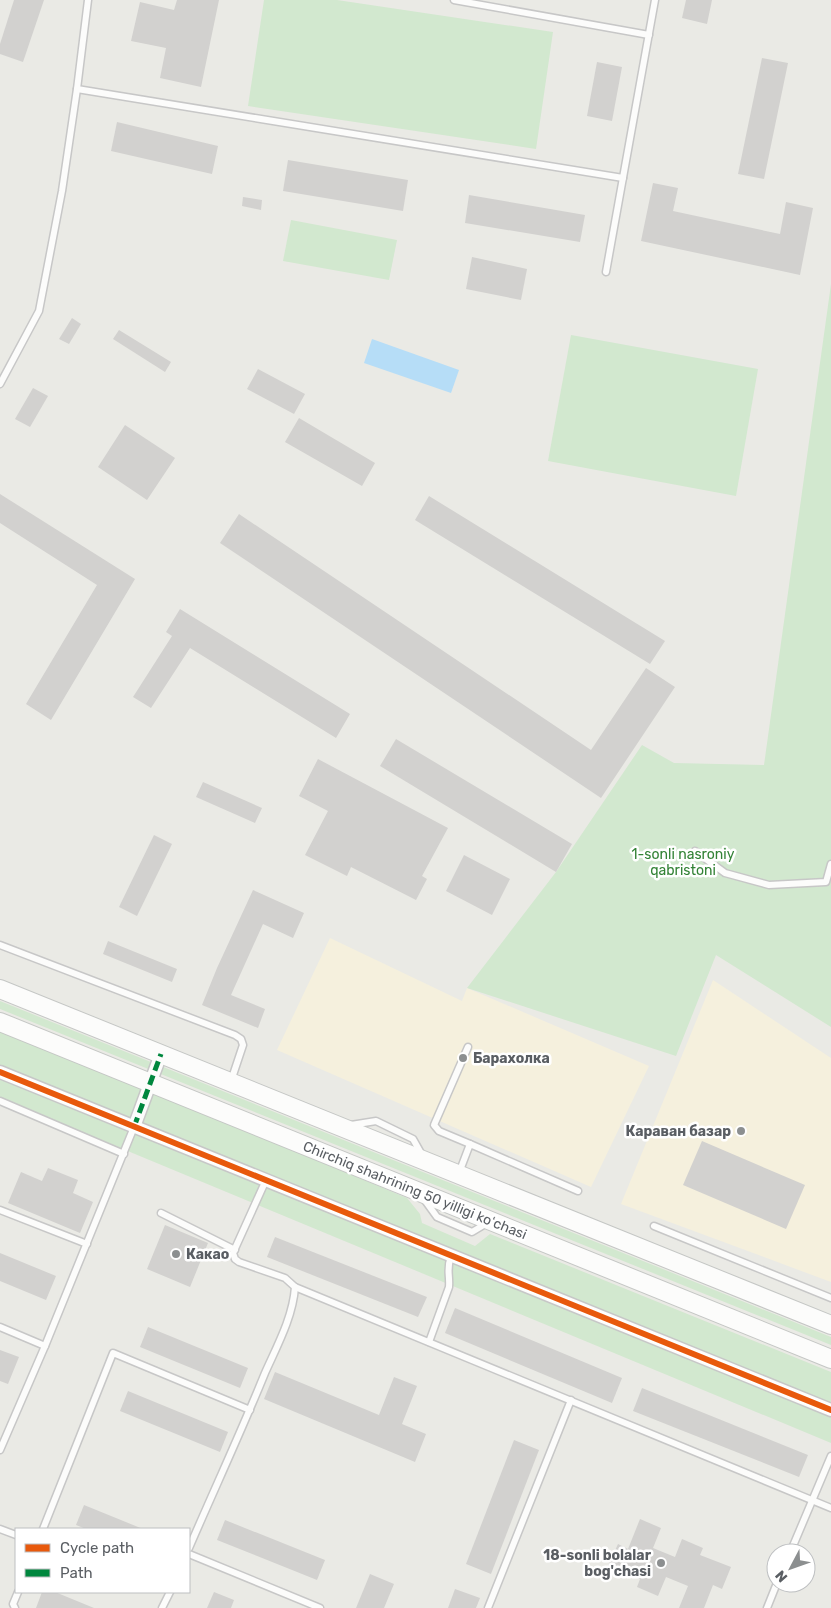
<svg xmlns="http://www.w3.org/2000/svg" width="831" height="1608" font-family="Rubik,sans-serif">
<rect width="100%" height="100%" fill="#eaeae5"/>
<g fill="#f5f0dd">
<path d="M330 938 462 1001 467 988 649 1066 591 1187 277 1050Z"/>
<path d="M713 980 831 1058V1282L621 1204Z"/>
</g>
<g fill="#d2e8cf">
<path d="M264 0H337L553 32 536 149 248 106Z"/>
<path d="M291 220 397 240 389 280 283 261Z"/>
<path d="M831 284V1027L716 955 676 1056 467 988 556 872 642 745 674 763 764 765Z"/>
<path d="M571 335 758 369 736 496 548 461Z"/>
<path d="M0 1001 831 1337V1345L0 1009Z"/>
<path d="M0 1028 407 1198 420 1214 422 1223 475 1246 490 1234 831 1372V1443L0 1098Z"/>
</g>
<path fill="#b6ddf7" d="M372 339 459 370 451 393 364 363Z"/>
<g fill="#d2d1cf">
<path d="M14 0H44L23 62 0 54V44Z"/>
<path d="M177 0H219L201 87 160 78 166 48 131 41 140 2 174 10Z"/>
<path d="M686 0H712L707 24 682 18Z"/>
<path d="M762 58 788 63 764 179 738 174Z"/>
<path d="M597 62 622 67 612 121 587 116Z"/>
<path d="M117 122 218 146 212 174 111 151Z"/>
<path d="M288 160 408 180 403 211 283 191Z"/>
<path d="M653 183 678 188 673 211 780 234 786 202 813 208 800 275 641 241Z"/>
<path d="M469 195 585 215 580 242 465 223Z"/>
<path d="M243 197 262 200 261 210 242 206Z"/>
<path d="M472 257 527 269 521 300 466 289Z"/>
<path d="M72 318 81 324 69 344 59 339Z"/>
<path d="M119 330 171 362 165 372 113 339Z"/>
<path d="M258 369 305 394 294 414 247 389Z"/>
<path d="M33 388 48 396 30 427 15 419Z"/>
<path d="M299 418 375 463 362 486 285 442Z"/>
<path d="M125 425 175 458 147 500 98 467Z"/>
<path d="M0 494 135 579 51 720 26 704 97 585 0 523Z"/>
<path d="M429 496 665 641 650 664 415 520Z"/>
<path d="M239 514 591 750 646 668 675 687 601 798 220 543Z"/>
<path d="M180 609 350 714 336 738 190 648 151 708 133 697 172 636 166 632Z"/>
<path d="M396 739 572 844 556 872 380 766Z"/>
<path d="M318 759 448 828 422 876 427 879 416 900 351 867 347 876 305 855 328 811 299 796Z"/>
<path d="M203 782 262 808 255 823 196 797Z"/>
<path d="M154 835 172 844 137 916 119 907Z"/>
<path d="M464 855 510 879 492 915 446 891Z"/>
<path d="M253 890 304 913 293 938 263 924 231 995 265 1009 258 1028 202 1005 217 968Z"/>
<path d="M108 941 177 969 172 982 103 954Z"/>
<path d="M702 1141 805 1185 786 1229 683 1185Z"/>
<path d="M48 1168 78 1180 73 1193 93 1202 80 1233 8 1203 21 1172 42 1181Z"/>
<path d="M165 1225 208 1243 190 1287 147 1269Z"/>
<path d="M275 1237 427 1297 418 1317 267 1257Z"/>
<path d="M0 1253 56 1276 46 1300 0 1281Z"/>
<path d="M455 1308 622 1378 612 1403 445 1333Z"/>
<path d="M148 1327 248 1368 240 1388 140 1347Z"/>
<path d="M0 1350 19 1357 8 1384 0 1381Z"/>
<path d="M275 1372 379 1415 394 1377 417 1386 402 1424 426 1434 415 1462 264 1399Z"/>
<path d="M642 1388 808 1455 799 1477 633 1411Z"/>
<path d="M128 1391 228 1432 220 1452 120 1411Z"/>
<path d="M514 1440 539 1450 491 1574 466 1564Z"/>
<path d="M84 1505 143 1529H86L76 1525Z"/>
<path d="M640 1519 661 1528 653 1548 675 1557 682 1539 703 1548 700 1555 731 1567 722 1589 713 1585 704 1608H679L688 1586 666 1577 658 1596 637 1587 640 1579 608 1566 618 1544 628 1549Z"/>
<path d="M225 1520 325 1560 317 1580 217 1540Z"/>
<path d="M370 1574 394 1584 384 1608H356Z"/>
<path d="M455 1589 480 1598 476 1608H448Z"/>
<path d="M42 1592H55L94 1608H36Z"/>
<path d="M214 1592 234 1600 231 1608H207Z"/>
</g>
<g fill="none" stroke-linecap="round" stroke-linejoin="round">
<g stroke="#c7c7c7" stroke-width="9">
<g id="service">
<path d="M454 0 649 35"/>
<path d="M77 89 623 178"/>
<path d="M606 272 655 0"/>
<path d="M0 384 39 311 62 191 77 89 88 0"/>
<path d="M695 851 725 873 769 885 826 882 831 864"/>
<path d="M0 945 235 1035 241 1039 243 1045 231 1081"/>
<path d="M468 1047 434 1125 439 1131 470 1144"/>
<path d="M0 1101 124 1154"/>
<path d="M351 1125 376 1121 413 1139 422 1155"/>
<path d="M459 1173 470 1144 578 1191"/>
<path d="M424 1199 437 1217 472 1232 487 1223"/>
<path d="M0 1210 87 1244"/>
<path d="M161 1213 235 1250"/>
<path d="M654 1226 831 1298"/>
<path d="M295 1287 831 1508"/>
<path d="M0 1327 45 1346"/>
<path d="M429 1342 449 1287C450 1274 446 1270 451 1256"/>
<path d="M0 1450 45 1346 134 1127"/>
<path d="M0 1529 16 1535"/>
<path d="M43 1529 113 1353 250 1410"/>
<path d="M189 1548C214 1490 241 1432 265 1373 277 1346 293 1317 295 1287L285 1278 239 1262 235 1259 233 1253 266 1180"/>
<path d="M790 1553 831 1456"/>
<path d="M189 1554 320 1608"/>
<path d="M15 1608 13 1604 18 1592"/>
<path d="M162 1608 170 1592"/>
<path d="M488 1608 571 1400"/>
<path d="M767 1608 777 1583"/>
</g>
</g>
<g stroke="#c7c7c7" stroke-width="15">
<g id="minor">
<path d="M0 1072 831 1410"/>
<path d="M134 1127 161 1054"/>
</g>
</g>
<g stroke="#c5c7c5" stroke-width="20">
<g id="secondary">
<path d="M0 989 831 1325"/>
<path d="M0 1022 831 1359"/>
</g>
</g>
<use href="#service" stroke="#fcfcfb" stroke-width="6"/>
<use href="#minor" stroke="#fcfcfb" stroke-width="12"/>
<use href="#secondary" stroke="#fcfcfb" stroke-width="18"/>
<path stroke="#00873e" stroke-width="5" stroke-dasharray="10 5" stroke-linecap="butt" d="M134 1127 161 1054"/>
<g stroke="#fff" stroke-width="9">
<path id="cycleway" d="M0 1072 831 1410"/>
</g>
<use href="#cycleway" stroke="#e8590c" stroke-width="6"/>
</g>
<g fill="#8c8f90" stroke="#fff" stroke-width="2">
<circle cx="463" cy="1058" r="5"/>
<circle cx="741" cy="1131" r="5"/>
<circle cx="176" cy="1254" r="5"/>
<circle cx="661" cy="1563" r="5"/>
</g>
<g text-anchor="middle" stroke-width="5" stroke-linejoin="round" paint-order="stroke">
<g font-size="14" fill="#328235" stroke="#fff">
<text x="683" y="859">1-sonli nasroniy<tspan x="683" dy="16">qabristoni</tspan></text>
</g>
<g font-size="14" font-weight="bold" fill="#5a5e63" stroke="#fff" text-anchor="start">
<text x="473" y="1063">Барахолка</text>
<text x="731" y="1136" text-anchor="end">Караван базар</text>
<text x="186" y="1259">Какао</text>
<text x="651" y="1560" text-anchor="end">18-sonli bolalar<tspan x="651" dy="16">bog'chasi</tspan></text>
</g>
<g font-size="14" fill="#5a5e63" stroke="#fff">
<text transform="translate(415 1190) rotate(22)" y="5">Chirchiq shahrining 50 yilligi koʻchasi</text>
</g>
</g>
<rect x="15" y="1528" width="175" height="65" fill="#ffffff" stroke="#bdbfc1"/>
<rect x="25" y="1544" width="25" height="8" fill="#e8590c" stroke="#bdbfc1"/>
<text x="60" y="1553" font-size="15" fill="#5a5e63">Cycle path</text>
<rect x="25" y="1569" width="25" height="8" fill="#00873e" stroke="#bdbfc1"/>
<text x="60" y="1578" font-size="15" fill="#5a5e63">Path</text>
<g transform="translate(791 1568) rotate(229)"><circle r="24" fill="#ffffff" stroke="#bdbfc1"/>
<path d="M0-4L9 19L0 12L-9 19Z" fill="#8c8f90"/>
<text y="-8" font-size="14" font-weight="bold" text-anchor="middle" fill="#5a5e63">N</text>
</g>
</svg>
